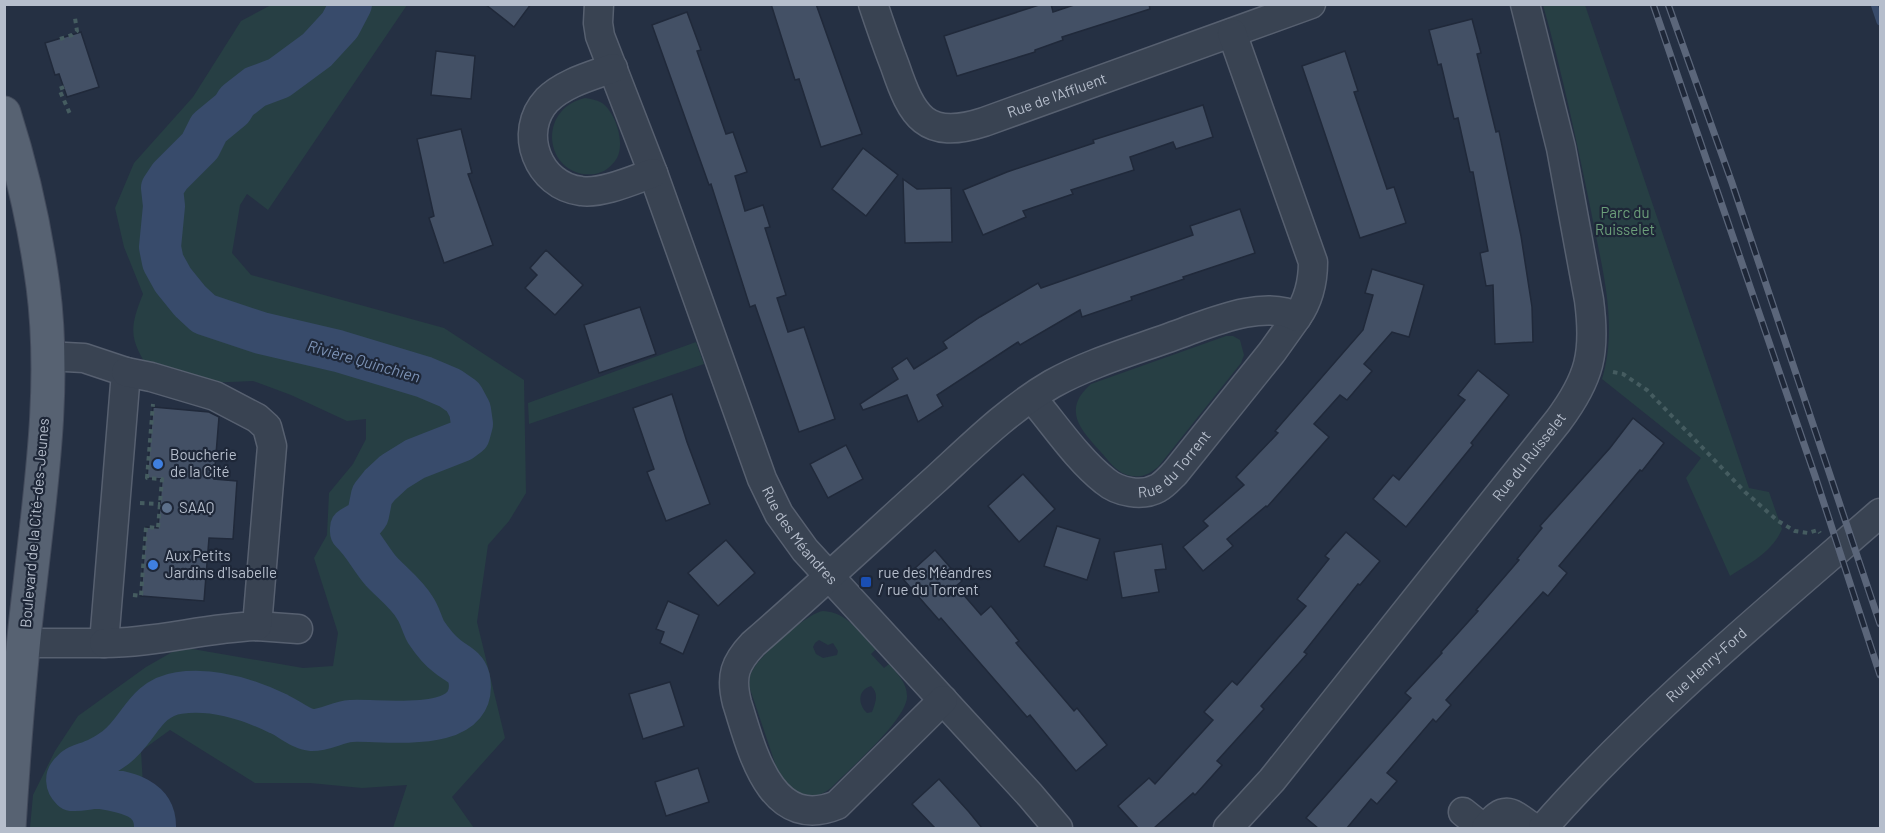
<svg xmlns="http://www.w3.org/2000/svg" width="1885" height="833" font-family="Barlow,sans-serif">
<rect width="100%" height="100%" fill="#253043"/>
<g fill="#273f44" fill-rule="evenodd">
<path d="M271 5H407L268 210 247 194 240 205 232 253 251 275 444 328 524 380 526 493 509 521 488 545 477 622 505 738 452 797 474 828H393L407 785 362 788 310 783H255L170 730 141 751 143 785 162 793 172 828H30L33 795 55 751 78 716 146 667 181 647 303 668 333 666 338 633 314 558 327 535 329 493 353 464 366 439V419L347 421 291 395 253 381 183 384 153 376C131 341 127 333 143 294L124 247 115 208 134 163 193 97 241 21Z"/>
<path d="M1543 5H1585L1749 488 1769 492 1782 529C1772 552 1750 563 1730 576L1686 478 1701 458 1602 379C1619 324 1601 265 1591 211 1577 142 1562 72 1543 5Z"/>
<path d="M585 98C591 99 597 100 602 103 616 113 625 143 617 158 612 166 605 172 595 174 546 180 534 110 585 98Z"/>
<path d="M1226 336H1233L1240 340 1244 355 1241 363 1158 467C1151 473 1142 478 1132 476 1117 474 1109 461 1100 451 1080 429 1062 409 1091 384Z"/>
<path d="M696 342 704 364 529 424 528 403Z"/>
<path d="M823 611C847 612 860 633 876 649L871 654 884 668 889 664C897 673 907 683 907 696 908 719 848 770 831 788 817 799 808 797 792 793L780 778 749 686C749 679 750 673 754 668 763 653 807 613 823 611ZM819 640 828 645 833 643 838 651 837 655 823 658 816 654 813 647 815 643ZM871 686C879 693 876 702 872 712L867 713C858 705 857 690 871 686Z"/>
</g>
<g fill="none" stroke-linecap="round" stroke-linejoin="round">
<path stroke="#384b6b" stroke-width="7" d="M1874 4 1880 22"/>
<path stroke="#384b6b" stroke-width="42" d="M155 828C156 798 127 792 101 788 91 787 82 791 72 790 66 784 65 777 72 771 77 765 85 764 92 761 100 758 108 753 115 748 139 731 144 698 179 693 214 688 248 699 279 714 290 719 300 729 312 730 326 730 337 722 351 721 383 719 480 736 469 678 466 666 455 663 447 656 439 650 432 641 426 632 422 625 420 615 415 608 407 594 392 583 381 571 370 558 363 543 351 532V528L363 521 368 515 372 495 380 485 394 472 415 459 461 441 469 435 472 424 470 410 463 397 450 388 424 377 338 351 261 333 204 314 190 301 173 280 163 262 160 247 164 206 162 188 170 176 200 146 209 128 232 109 237 101 255 87 279 78 317 50 340 25 351 4"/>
</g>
<g fill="#435065" stroke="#20293a" stroke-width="1.5">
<path d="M485 4H531L514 27Z"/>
<path d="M771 4H816L862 134 821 147 799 79 795 80Z"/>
<path d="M1042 4H1051L1053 12 1077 4H1149L1150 9 1062 37 1063 40 1035 50V52L957 76 944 36Z"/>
<path d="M687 12 701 50 697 51 726 134 733 132 747 172 735 176 745 211 763 205 770 227 765 228 786 295 777 298 788 332 804 327 835 419 799 432 755 305 750 307 711 184 709 185 652 25Z"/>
<path d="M1472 19 1481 53 1477 54 1496 132 1499 131 1521 236 1532 307 1533 342 1495 344 1493 285 1486 286 1480 253 1488 251 1473 172H1470L1458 118 1454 119 1441 64 1438 65 1429 30Z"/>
<path d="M81 32 99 87 67 97 59 74 55 75 45 43Z"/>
<path d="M436 51 475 56 471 99 431 95Z"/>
<path d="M1345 51 1358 91 1354 92 1387 189 1394 187 1406 223 1360 238 1302 66Z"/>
<path d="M1203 105 1213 137 1176 149 1173 142 1130 157 1134 170 1071 190 1073 194 1023 211 1026 217 983 235 963 190 1007 172 1094 143 1093 140Z"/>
<path d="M461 129 472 173 468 174 493 245 444 263 429 218 434 216 417 139Z"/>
<path d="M863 148 898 175 866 216 832 189Z"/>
<path d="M903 179 917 189 951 188 952 242 905 243Z"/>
<path d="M1240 209 1255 253 1183 277 1184 279 1131 297 1132 300 1082 317 1080 310 1020 345 1018 342 937 395 943 406 918 422 907 395 863 410 860 404 898 379 892 368 907 358 914 369 947 348 943 342 980 317 1038 283 1041 288 1193 235 1190 226Z"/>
<path d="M546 250 583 285 555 315 525 288 537 275 530 268Z"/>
<path d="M1372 269 1424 285 1409 337 1392 332 1364 364 1372 371 1347 400 1340 395 1314 424 1329 437 1267 507 1266 506 1227 539 1233 546 1203 571 1183 547 1208 526 1203 521 1244 485 1236 477 1278 433 1275 431 1363 330 1373 295 1365 293Z"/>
<path d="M640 307 656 354 599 373 584 325Z"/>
<path d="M1478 370 1509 395 1471 443 1473 445 1406 527 1373 499 1393 475 1399 480 1465 400 1458 395Z"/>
<path d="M672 394 687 442 710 504 666 521 647 472 654 469 633 408Z"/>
<path d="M153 407 209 412 219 417 214 479 237 481 233 539 209 538 204 601 141 596 146 527 158 528 162 479 147 478Z"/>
<path d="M1633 418 1664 443 1642 471 1640 470 1559 566 1567 573 1548 596 1543 592 1446 700 1451 705 1436 722 1433 719 1387 773 1397 781 1377 804 1371 799 1347 828H1318L1306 818 1411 698 1405 693 1442 653 1441 652 1478 611 1476 610 1519 560 1517 559 1542 528 1540 526 1610 448Z"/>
<path d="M846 445 863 479 828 498 810 464Z"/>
<path d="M1023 474 1055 509 1019 542 988 506Z"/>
<path d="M1057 526 1100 539 1087 580 1044 566Z"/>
<path d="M1346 532 1380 561 1360 585 1358 584 1304 652 1307 654 1261 706 1264 709 1217 761 1222 765 1195 795 1193 793 1154 828H1138L1118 806 1149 778 1155 784 1213 720 1204 712 1232 681 1237 685 1306 606 1297 599 1329 559 1325 556Z"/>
<path d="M726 540 755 573 718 606 688 573Z"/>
<path d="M1162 544 1166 569 1155 570 1159 592 1122 598 1114 552Z"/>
<path d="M935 550 962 581 956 586 981 615 991 606 1019 641 1016 643 1074 711 1077 708 1107 745 1076 771 1030 715 1027 717 941 618 939 620 903 579Z"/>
<path d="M668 601 699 615 683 654 660 643 664 632 656 629Z"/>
<path d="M670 682 684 726 643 739 629 694Z"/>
<path d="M698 768 709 802 666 816 655 782Z"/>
<path d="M939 779 969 812 982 828H935L912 804Z"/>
</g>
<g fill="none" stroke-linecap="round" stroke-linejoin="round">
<g stroke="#576070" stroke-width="31">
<g id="minor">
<path id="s1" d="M599 4 598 23 600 36 653 173 762 479 779 514 805 550 1030 795 1058 828"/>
<path id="s2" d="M873 4C880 25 887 45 895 66 912 116 925 141 984 122L1311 4"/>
<path d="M613 68C591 76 564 83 547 100 517 132 538 186 581 191 602 194 633 180 653 173"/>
<path id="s3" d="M1032 398C1054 424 1078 460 1105 481 1118 492 1142 497 1158 488 1164 485 1170 478 1175 473L1272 352 1297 317"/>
<path d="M257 626 298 629"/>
<path d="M24 643H104L126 372 84 358 47 356"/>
<path d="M104 643C155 643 205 628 257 626L272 446 267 427 257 418 215 396 151 377 126 372"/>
<path d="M943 700 837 805C769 833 751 746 737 703 730 676 735 663 753 644 815 590 875 534 936 479 972 446 1009 409 1052 384 1093 361 1143 348 1187 331 1217 320 1267 300 1297 317 1309 300 1313 283 1313 262L1232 33"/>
<path d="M1463 812 1483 828"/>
<path id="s4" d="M1228 828 1272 780 1558 421C1590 378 1596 353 1589 300L1561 148 1525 4"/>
<path d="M1486 828C1505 804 1511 812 1533 828"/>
<path id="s5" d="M1543 828C1645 712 1764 614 1880 513"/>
</g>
</g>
<g stroke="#434b5c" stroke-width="35">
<path id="major" d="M4 113C22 169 35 227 43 286 56 385 41 486 30 584 20 665 14 747 9 828"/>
</g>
<g stroke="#455c60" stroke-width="4" stroke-dasharray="4.5 4.5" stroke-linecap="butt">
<path d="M60 39 72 35 77 31 75 18"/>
<path d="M64 87 59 89 70 114"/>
<path d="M1613 372 1623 374 1647 390 1745 492 1778 521 1795 531 1808 533 1818 530 1820 533"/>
<path d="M140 503 160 504"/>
<path d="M133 595 141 596 146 527 158 528 162 479 147 478 153 404"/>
</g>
<use href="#minor" stroke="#394352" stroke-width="28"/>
<use href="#major" stroke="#576272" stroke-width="33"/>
<g stroke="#5b667a" stroke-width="7">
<g id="rail">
<path d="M1653 4 1815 476 1880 675"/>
<path d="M1668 4 1732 183 1880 624"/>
</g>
</g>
<use href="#rail" stroke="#1e2738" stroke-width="4.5" stroke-dasharray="14" stroke-linecap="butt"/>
</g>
<g fill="#3f7fe0" stroke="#1e2738" stroke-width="2">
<circle cx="158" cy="464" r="6"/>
<circle cx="153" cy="565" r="6"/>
</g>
<circle fill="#5c6f8a" stroke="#1e2738" stroke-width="2" cx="167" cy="508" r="6"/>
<rect fill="#1a4fb4" stroke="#1e2738" stroke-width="2" x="860" y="576" width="12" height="12" rx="3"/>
<g text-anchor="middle" stroke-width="4.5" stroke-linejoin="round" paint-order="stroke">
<g font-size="15" fill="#b6becc" stroke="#1e2738">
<text dy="5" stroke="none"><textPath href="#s2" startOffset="268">Rue de l'Affluent</textPath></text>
<text dy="5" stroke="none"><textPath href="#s4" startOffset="478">Rue du Ruisselet</textPath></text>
<text dy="5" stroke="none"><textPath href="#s3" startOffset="194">Rue du Torrent</textPath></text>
<text transform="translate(35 523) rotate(-85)" y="5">Boulevard de la Cité-des-Jeunes</text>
<text dy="5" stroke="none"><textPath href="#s1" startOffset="572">Rue des Méandres</textPath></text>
<text dy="5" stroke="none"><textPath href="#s5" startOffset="231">Rue Henry-Ford</textPath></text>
</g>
<g font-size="15" fill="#6c9f7a" stroke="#1e2738">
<text x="1625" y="218">Parc du<tspan x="1625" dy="17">Ruisselet</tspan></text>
</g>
<g font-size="15" fill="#b6becc" stroke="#1e2738" text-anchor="start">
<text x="170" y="460">Boucherie<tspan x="170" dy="17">de la Cité</tspan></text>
<text x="179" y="513">SAAQ</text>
<text x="165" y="561">Aux Petits<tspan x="165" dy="17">Jardins d'Isabelle</tspan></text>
<text x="878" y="578">rue des Méandres<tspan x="878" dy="17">/ rue du Torrent</tspan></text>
</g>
<g font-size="16" font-style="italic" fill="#7c92b5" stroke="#1e2738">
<text transform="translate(364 361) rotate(16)" y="6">Rivière Quinchien</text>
</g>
</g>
<rect width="1885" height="833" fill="none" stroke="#b6becc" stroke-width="12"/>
</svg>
